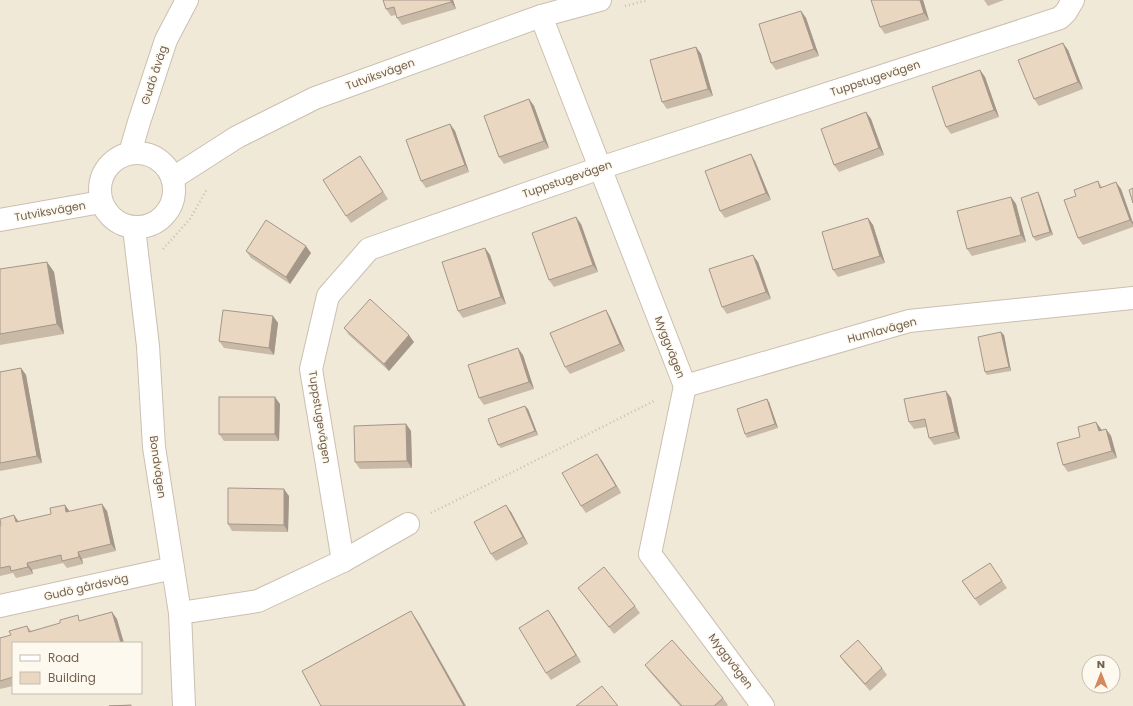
<svg xmlns="http://www.w3.org/2000/svg" width="1133" height="706" font-family="Poppins,sans-serif">
<rect width="100%" height="100%" fill="#faf6e9"/>
<path fill="#f1e9d8" fill-rule="evenodd" d="M0 0H1133V706H0ZM13 643H141V693H13ZM1089 662H1113V686H1089Z"/>
<g fill="none" stroke-linecap="round" stroke-linejoin="round">
<g stroke="#cbbfb0" stroke-width="24">
<g id="minor">
<path d="M541 16 685 386 650 554 763 706"/>
<circle cx="137" cy="190" r="37"/>
<path d="M130 153 139 122 166 40 187 0"/>
<path d="M173 178 237 137 315 98 541 16 600 0"/>
<path d="M0 220 101 202"/>
<path d="M134 228 148 346 154 447 180 613 184 706"/>
<path d="M685 386 909 321 1133 298"/>
<path d="M343 561 311 369 328 296 369 249 600 168 1060 18 1066 12 1073 0"/>
<path d="M0 606 173 568"/>
<path d="M180 613 258 601 343 561 408 524"/>
</g>
</g>
<g stroke="#d1bda7" stroke-width="2.5" stroke-dasharray="1 3" stroke-linecap="butt">
<path d="M625 6 648 0"/>
<path d="M163 249 190 219 207 189"/>
<path d="M431 513 654 401"/>
</g>
<use href="#minor" stroke="#fff" stroke-width="22"/>
</g>
<g fill="#c9b9a7">
<path d="M383 0H453L456 9 402 25 397 18 396 15 391 16 386 9Z"/>
<path d="M871 0H923L929 20 885 34 880 27Z"/>
<path d="M984 0H1004L988 6Z"/>
<path d="M801 11 806 18 819 56 776 70 771 63Z"/>
<path d="M696 47 701 54 713 96 667 109 662 102Z"/>
<path d="M1068 50 1083 89 1039 106 1034 99Z"/>
<path d="M980 70 985 77 999 117 951 134 946 127Z"/>
<path d="M529 99 534 106 549 148 504 164 499 157Z"/>
<path d="M866 112 871 119 884 155 839 172 834 165Z"/>
<path d="M450 124 455 131 469 172 426 188 421 181Z"/>
<path d="M360 156 388 199 351 223 346 216Z"/>
<path d="M755 161 771 200 725 218 720 211Z"/>
<path d="M1098 181 1102 187 1121 189 1133 223V227L1083 245 1078 238 1076 196Z"/>
<path d="M1040 196 1053 235 1036 241 1033 237Z"/>
<path d="M1011 197 1016 204 1026 242 972 256 967 249Z"/>
<path d="M868 218 873 225 885 263 838 277 833 270Z"/>
<path d="M581 224 598 272 554 287 549 280Z"/>
<path d="M485 248 490 255 506 304 463 318 458 311Z"/>
<path d="M246 251 311 253 290 284 251 258Z"/>
<path d="M47 262 54 272 64 334 0 345V269Z"/>
<path d="M758 262 771 299 727 314 722 307Z"/>
<path d="M606 310 610 317 625 351 570 374 565 367Z"/>
<path d="M273 316 278 323 274 355 224 348 219 341Z"/>
<path d="M344 328 414 342 389 371 349 335Z"/>
<path d="M1004 335 1011 371 987 375 985 372Z"/>
<path d="M523 355 534 389 484 405 479 398Z"/>
<path d="M21 368 26 375 42 463 0 471V372Z"/>
<path d="M946 391 951 398 960 439 934 445 929 438 926 427 914 429 909 422Z"/>
<path d="M769 402 778 428 747 438 745 434Z"/>
<path d="M280 404 279 441H224L219 434Z"/>
<path d="M528 409 538 435 501 448 498 445Z"/>
<path d="M406 424 411 431 412 468 360 469 355 462Z"/>
<path d="M1101 429 1102 430 1106 429 1111 436 1117 458 1068 472 1063 465 1080 437Z"/>
<path d="M602 461 621 493 586 513 581 506Z"/>
<path d="M289 496 288 532 232 531 228 524Z"/>
<path d="M65 505 69 511H107L116 551 82 559 83 564 67 568 63 563 32 570 33 574 16 578 13 573 0 576V526L51 514Z"/>
<path d="M511 512 528 544 496 561 491 554Z"/>
<path d="M990 563 1007 588 980 606 962 581Z"/>
<path d="M578 588 635 606 640 613 614 634Z"/>
<path d="M553 617 581 662 551 680 546 673Z"/>
<path d="M117 619 13 643V686L0 689V638L11 635 27 626 31 631 81 621Z"/>
<path d="M840 656 882 668 887 675 870 691 845 663Z"/>
<path d="M645 665 723 698 728 705 727 706H680L650 672Z"/>
</g>
<g fill="#a49688">
<path d="M451 0H453L456 9 451 2Z"/>
<path d="M920 0H923L929 20 924 13Z"/>
<path d="M801 11 806 18 819 56 814 49Z"/>
<path d="M1063 43 1068 50 1083 89 1078 82Z"/>
<path d="M696 47 701 54 713 96 708 89Z"/>
<path d="M980 70 985 77 999 117 994 110Z"/>
<path d="M529 99 534 106 549 148 544 141Z"/>
<path d="M866 112 871 119 884 155 879 148Z"/>
<path d="M450 124 455 131 469 172 465 165Z"/>
<path d="M751 154 755 161 771 200 766 193Z"/>
<path d="M1116 182 1121 189 1133 223V225L1130 220Z"/>
<path d="M1038 192 1040 196 1053 235 1050 232Z"/>
<path d="M1011 197 1016 204 1026 242 1021 235Z"/>
<path d="M576 217 581 224 598 272 593 265Z"/>
<path d="M868 218 873 225 885 263 880 256Z"/>
<path d="M306 246 311 253 290 284 286 277Z"/>
<path d="M485 248 490 255 506 304 501 297Z"/>
<path d="M753 255 758 262 771 299 766 292Z"/>
<path d="M47 262 54 272 64 334 57 324Z"/>
<path d="M606 310 610 317 625 351 620 344Z"/>
<path d="M273 316 278 323 274 355 269 348Z"/>
<path d="M1001 332 1004 335 1011 371 1009 367Z"/>
<path d="M409 335 414 342 389 371 384 364Z"/>
<path d="M518 348 523 355 534 389 529 382Z"/>
<path d="M21 368 26 375 42 463 37 456Z"/>
<path d="M946 391 951 398 960 439 955 432Z"/>
<path d="M275 397 280 404 279 441 275 434Z"/>
<path d="M767 399 769 402 778 428 775 424Z"/>
<path d="M525 406 528 409 538 435 535 431Z"/>
<path d="M1096 422 1101 429 1104 438 1099 431Z"/>
<path d="M406 424 411 431 412 468 407 461Z"/>
<path d="M1106 429 1111 436 1117 458 1112 451Z"/>
<path d="M597 454 602 461 621 493 616 486Z"/>
<path d="M284 489 289 496 288 532 284 525Z"/>
<path d="M102 504 107 511 116 551 111 544Z"/>
<path d="M65 505 70 512H66Z"/>
<path d="M506 505 511 512 528 544 523 537Z"/>
<path d="M14 515 19 522H16Z"/>
<path d="M78 552 82 559 83 564 79 557Z"/>
<path d="M27 563 32 570 33 574 28 567Z"/>
<path d="M548 610 553 617 581 662 576 655Z"/>
<path d="M411 611 419 623 466 706H464Z"/>
<path d="M112 612 117 619 124 643H121Z"/>
</g>
<g fill="#ead7c2" stroke="#a49688">
<path d="M383 0H451V2L397 18 394 7 386 9Z"/>
<path d="M871 0H920L924 13 880 27Z"/>
<path d="M801 11 814 49 771 63 759 24Z"/>
<path d="M1063 43 1078 82 1034 99 1018 60Z"/>
<path d="M696 47 708 89 662 102 650 60Z"/>
<path d="M980 70 994 110 946 127 932 87Z"/>
<path d="M529 99 544 141 499 157 484 116Z"/>
<path d="M866 112 879 148 834 165 821 129Z"/>
<path d="M450 124 465 165 421 181 406 140Z"/>
<path d="M751 154 766 193 720 211 705 171Z"/>
<path d="M360 156 383 192 346 216 323 180Z"/>
<path d="M1098 181 1100 188 1116 182 1130 220 1078 238 1064 200 1076 196 1074 190Z"/>
<path d="M1133 188V203L1129 190Z"/>
<path d="M1038 192 1050 232 1033 237 1021 198Z"/>
<path d="M1011 197 1021 235 967 249 957 211Z"/>
<path d="M576 217 593 265 549 280 532 233Z"/>
<path d="M868 218 880 256 833 270 822 232Z"/>
<path d="M266 220 306 246 286 277 246 251Z"/>
<path d="M485 248 501 297 458 311 442 262Z"/>
<path d="M753 255 766 292 722 307 709 269Z"/>
<path d="M47 262 57 324 0 334V269Z"/>
<path d="M370 299 409 335 384 364 344 328Z"/>
<path d="M223 310 273 316 269 348 219 341Z"/>
<path d="M606 310 620 344 565 367 550 333Z"/>
<path d="M1001 332 1009 367 985 372 978 337Z"/>
<path d="M518 348 529 382 479 398 468 365Z"/>
<path d="M21 368 37 456 0 463V372Z"/>
<path d="M946 391 955 432 929 438 925 419 909 422 904 399Z"/>
<rect x="219" y="397" width="56" height="37"/>
<path d="M767 399 775 424 745 434 737 409Z"/>
<path d="M525 406 535 431 498 445 488 419Z"/>
<path d="M1096 422 1099 431 1106 429 1112 451 1063 465 1057 443 1080 437 1078 427Z"/>
<path d="M406 424 407 461 355 462 354 426Z"/>
<path d="M597 454 616 486 581 506 562 473Z"/>
<path d="M228 488 284 489V525L228 524Z"/>
<path d="M102 504 111 544 78 552 79 557 62 561 61 555 27 563 28 567 11 571 10 566 0 568V526L1 525 0 519 14 515 16 522 51 514 50 508 65 505 66 512Z"/>
<path d="M506 505 523 537 491 554 474 522Z"/>
<path d="M990 563 1002 581 975 599 962 581Z"/>
<path d="M604 567 635 606 609 627 578 588Z"/>
<path d="M548 610 576 655 546 673 519 628Z"/>
<path d="M411 611 464 706H321L302 671Z"/>
<path d="M112 612 121 643H13V677L0 681V638L11 635 9 631 27 626 29 632 60 623V620L78 615 79 621Z"/>
<path d="M672 640 723 698 714 706H682L645 665Z"/>
<path d="M858 640 882 668 865 684 840 656Z"/>
<path d="M602 686 618 706H576Z"/>
<path d="M131 705V706H109Z"/>
</g>
<g text-anchor="middle" stroke-width="3" stroke-linejoin="round" paint-order="stroke">
<g font-size="11" fill="#726050" stroke="#fdf9ef">
<text transform="translate(380 74) rotate(-20)" y="4">Tutviksvägen</text>
<text transform="translate(154 75) rotate(-72)" y="4">Gudö åväg</text>
<text transform="translate(875 78) rotate(-18)" y="4">Tuppstugevägen</text>
<text transform="translate(567 179) rotate(-19)" y="4">Tuppstugevägen</text>
<text transform="translate(50 211) rotate(-10)" y="4">Tutviksvägen</text>
<text transform="translate(882 330) rotate(-15)" y="4">Humlavägen</text>
<text transform="translate(670 347) rotate(69)" y="4">Myggvägen</text>
<text transform="translate(320 417) rotate(81)" y="4">Tuppstugevägen</text>
<text transform="translate(158 467) rotate(82)" y="4">Bondvägen</text>
<text transform="translate(86 587) rotate(-13)" y="4">Gudö gårdsväg</text>
<text transform="translate(731 661) rotate(53)" y="4">Myggvägen</text>
</g>
</g>
<rect x="12" y="642" width="130" height="52" fill="#fdf9ef" stroke="#c5bcaf"/>
<rect x="20" y="655" width="20" height="6" fill="#ffffff" stroke="#c5bcaf"/>
<text x="48" y="662" font-size="12" fill="#726050">Road</text>
<rect x="20" y="672" width="20" height="12" fill="#ead7c2" stroke="#c5bcaf"/>
<text x="48" y="682" font-size="12" fill="#726050">Building</text>
<g transform="translate(1101 674)"><circle r="19" fill="#fdf9ef" stroke="#c5bcaf"/>
<path d="M0-3L7 15L0 10L-7 15Z" fill="#d5875d"/>
<text y="-6" font-size="11" font-weight="bold" text-anchor="middle" fill="#726050">N</text>
</g>
</svg>
